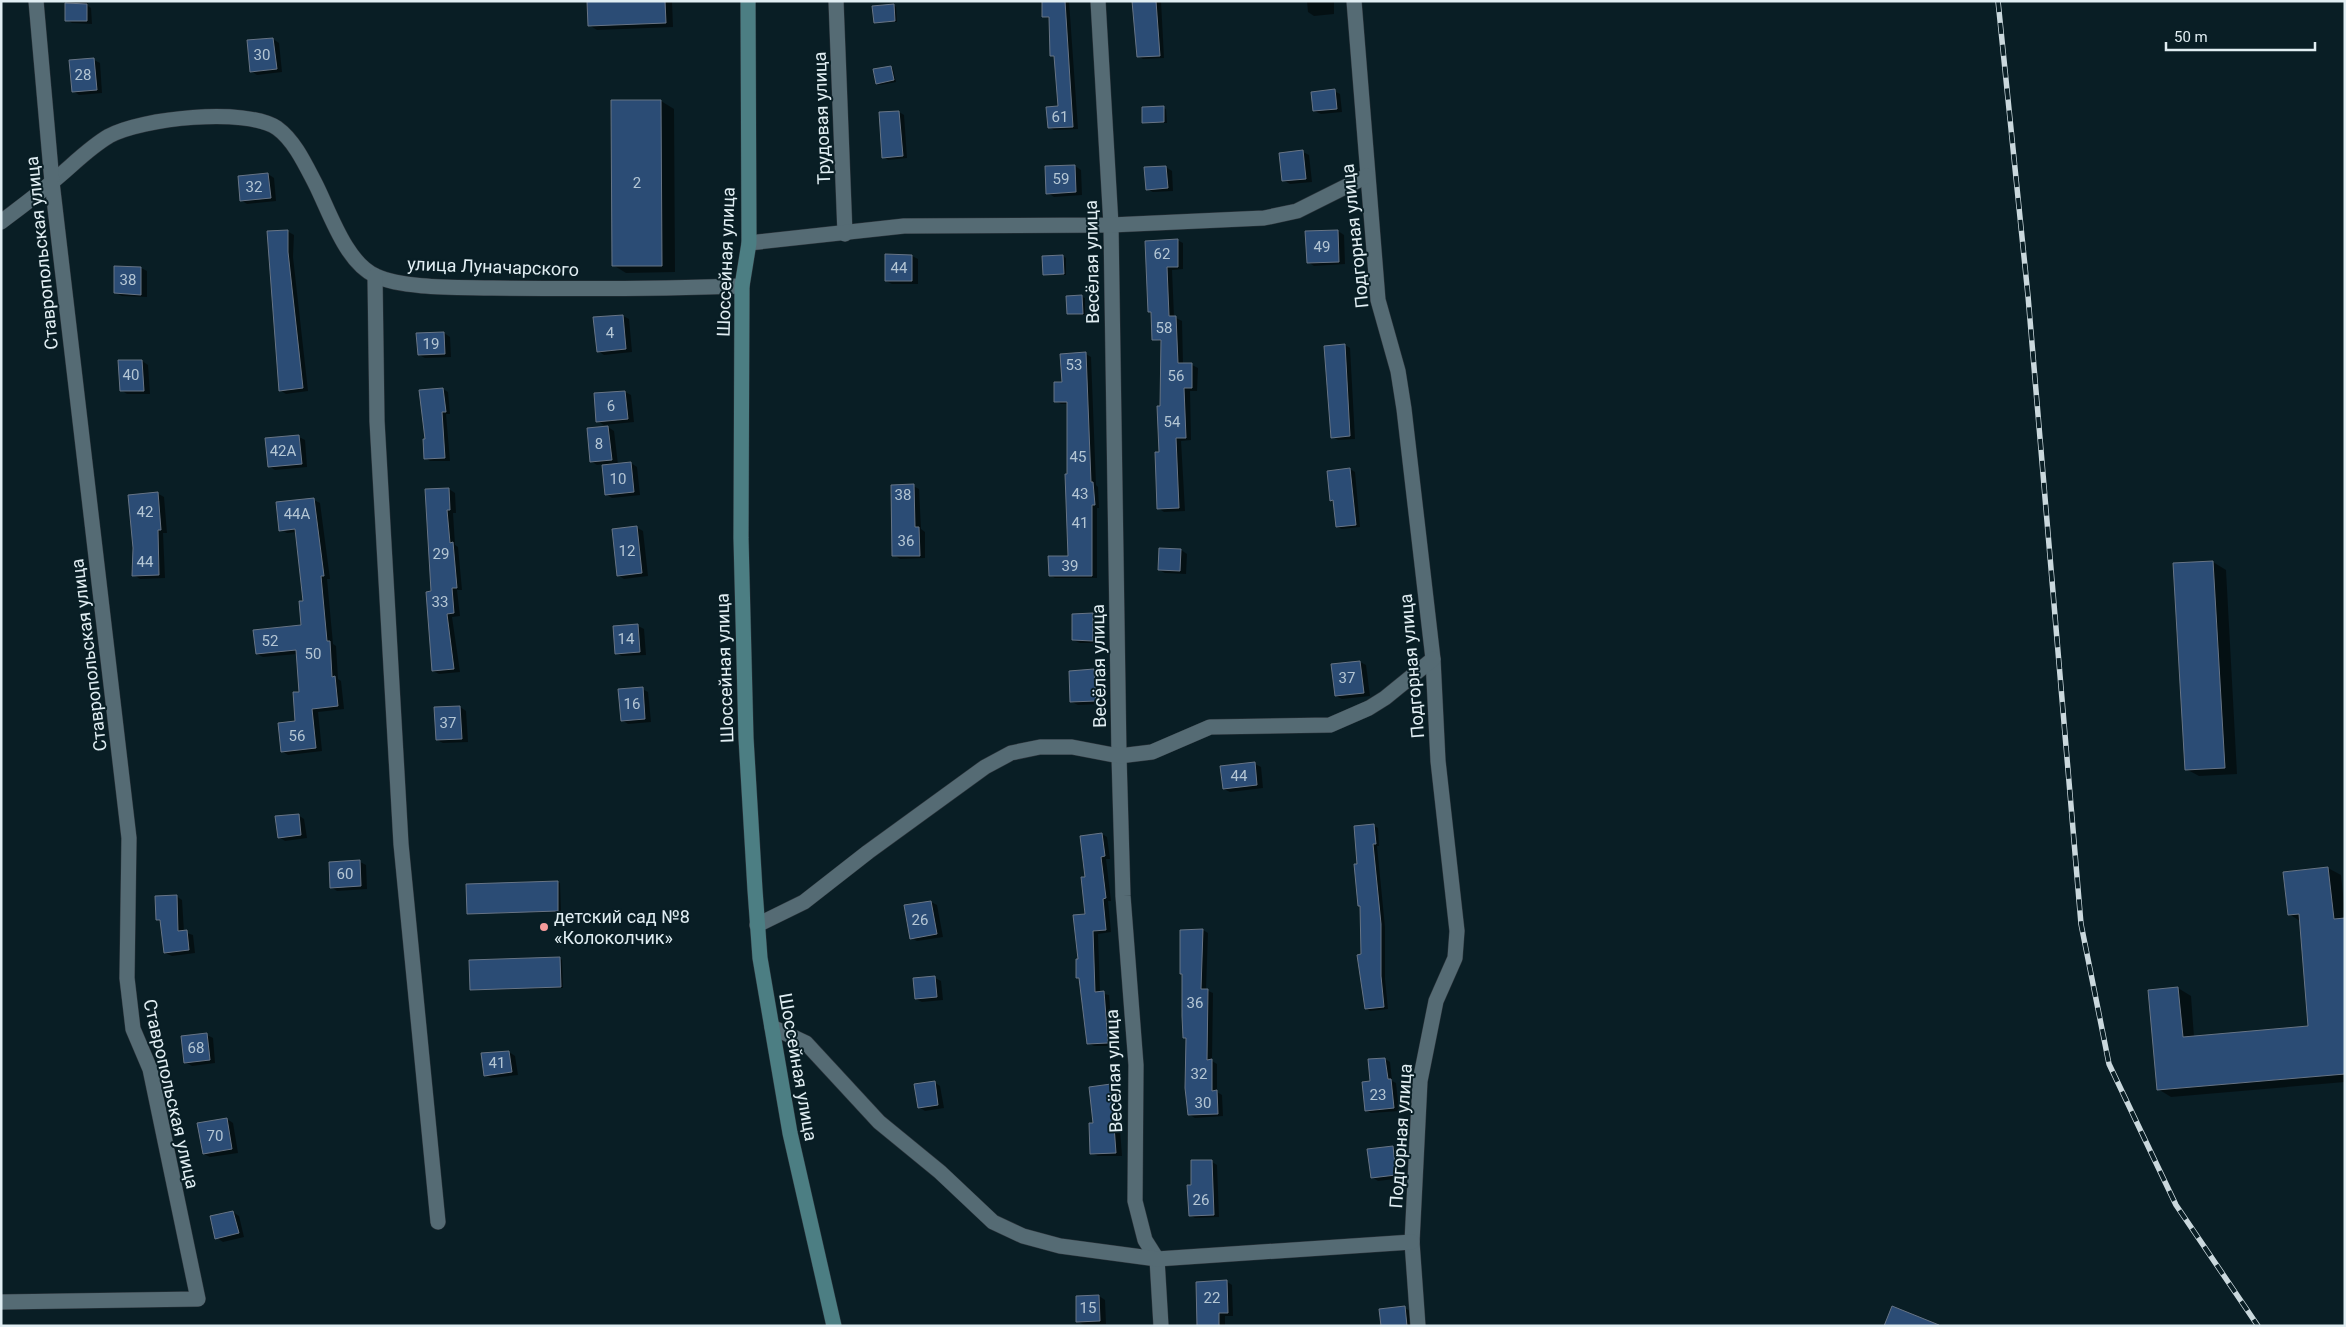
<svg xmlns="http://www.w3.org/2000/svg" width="2346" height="1327" font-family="Roboto,sans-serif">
<rect width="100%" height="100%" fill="#091e25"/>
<g fill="#0007">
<path d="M67 1H87L88 6 91 8 92 24 72 23 67 20Z"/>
<path d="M588 1H672L673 27 597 30 589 25Z"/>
<path d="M1042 1H1069L1078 129 1054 130 1049 127 1060 107 1055 57 1051 55 1050 19 1043 16Z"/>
<path d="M1134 1H1161L1164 58 1143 59 1138 56Z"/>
<path d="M1307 1H1334V14L1314 16 1308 12Z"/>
<path d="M894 5 896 7 897 22H875Z"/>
<path d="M273 39 279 43 282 72 257 75 251 71 248 41Z"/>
<path d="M94 60 100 63 102 93 79 95 73 91Z"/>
<path d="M891 67 893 69 896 82 880 85 877 84Z"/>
<path d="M1334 91 1340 94 1342 112 1321 114 1314 111Z"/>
<path d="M661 101 674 109 675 272 626 273 613 265Z"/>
<path d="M1163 108 1166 109 1167 123 1144 122Z"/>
<path d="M899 112 904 115 907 158 888 160 884 157Z"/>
<path d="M1303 152 1309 155 1312 182 1290 184 1283 180Z"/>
<path d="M1075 166 1081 170 1082 195 1054 197 1048 193Z"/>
<path d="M1166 167 1172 171 1173 191 1153 192 1147 189Z"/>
<path d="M268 174 274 178 276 201 247 204 241 200Z"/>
<path d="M287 231 294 235 293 257 308 391 286 394 280 390Z"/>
<path d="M1338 231 1344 235 1345 264 1314 266 1308 262Z"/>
<path d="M1177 240 1183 243V269L1172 270 1174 317 1182 321 1183 364 1192 365 1198 368 1197 391H1190L1191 440 1181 441 1185 511 1164 512 1158 508 1162 342 1154 339 1153 313 1149 311Z"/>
<path d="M912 256 918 259V284H892L886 281Z"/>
<path d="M1063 256 1066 258V275L1045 274Z"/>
<path d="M141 268 147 271V297L122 296 116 293Z"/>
<path d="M1082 297 1085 298V315L1069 314Z"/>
<path d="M623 316 629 319 632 352 604 355 598 351Z"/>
<path d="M444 333 450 337 451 357 425 358 419 355 418 334Z"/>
<path d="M1345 345 1350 348 1355 439 1338 440 1333 437 1325 347Z"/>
<path d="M1086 354 1091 357 1096 485 1098 487 1099 508H1097V578H1055L1050 575 1069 557 1068 404H1061L1055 401 1063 383Z"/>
<path d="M142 361 148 365 150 394H127L121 390Z"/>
<path d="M443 389 448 392 450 414H446L450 461H430L426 458V440Z"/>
<path d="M625 392 631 395 634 422 604 425 598 421 595 394Z"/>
<path d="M608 427 614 431 618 465 631 463 637 467 640 495 612 498 606 494 603 464 597 465 591 461Z"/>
<path d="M299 437 305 440 307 467 275 470 269 466Z"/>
<path d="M1350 469 1355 472 1360 527 1342 529 1337 527 1334 502 1331 500Z"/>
<path d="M913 486 919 489 921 529 925 532V558L900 559 894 555Z"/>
<path d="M449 489 455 493 456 513H453L455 545 458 547 462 590H457L460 616 452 617 460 672 439 674 433 671 432 592 426 490Z"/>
<path d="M157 493 164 497 167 533H163L165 578 140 579 134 575 130 496Z"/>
<path d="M314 500 320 503 330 579H327L333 644 336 646 338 679 341 681 344 709 318 712 322 751 288 755 282 751 297 722 300 693 297 654 263 657 257 654 303 626 305 602 297 532 287 533 281 530Z"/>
<path d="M636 527 643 531 648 576 624 579 618 575Z"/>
<path d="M1181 550 1187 554 1186 574 1165 573 1159 570Z"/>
<path d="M2213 562 2226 570 2237 774 2199 776 2186 769Z"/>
<path d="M1092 615 1099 618V643H1080L1073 640Z"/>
<path d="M638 626 644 629 646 655 622 656 616 653Z"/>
<path d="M1360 662 1366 665 1370 696 1342 699 1336 696Z"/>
<path d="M1094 671 1100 674 1102 704 1078 705 1072 702Z"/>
<path d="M642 689 648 692 651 722 628 724 622 720Z"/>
<path d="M460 707 466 711 468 742 443 743 437 740Z"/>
<path d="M1255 764 1261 767 1263 788 1230 792 1224 789Z"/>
<path d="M298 815 304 819 307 838 285 841 279 837Z"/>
<path d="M1374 826 1378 828 1379 846H1377L1385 927V979L1388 1009 1370 1011 1366 1008 1363 979 1360 977 1358 956H1363L1358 865Z"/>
<path d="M1102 834 1107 837 1110 859H1106L1111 901H1108L1111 932 1098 934 1100 993 1109 995 1113 1046H1094L1088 1043 1080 979 1078 978 1086 915V878Z"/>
<path d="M360 862 366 865 367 889 337 891 331 887Z"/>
<path d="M2328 868 2341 875 2345 914V1082L2171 1097 2158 1089 2178 988 2191 996 2194 1037 2310 1027 2300 921 2289 914Z"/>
<path d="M557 882 560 883 561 912 468 913Z"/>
<path d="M176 896 182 900 184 932 193 935 195 953 172 956 165 953 161 922 157 920Z"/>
<path d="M931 902 937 905 943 937 917 941 911 938Z"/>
<path d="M1203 930 1208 933 1206 990 1213 993 1212 1061 1217 1064V1092L1222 1095 1223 1116 1195 1118 1190 1115 1184 975Z"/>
<path d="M560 958 562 960 563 988 471 990Z"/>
<path d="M935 978 941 981 943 1000 922 1002 916 999Z"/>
<path d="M207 1035 213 1038 215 1063 192 1066 185 1062Z"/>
<path d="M509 1052 515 1056 518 1075 491 1078 485 1075Z"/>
<path d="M1385 1059 1390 1062 1392 1081 1396 1083 1399 1111 1371 1113 1366 1110 1372 1082 1370 1060Z"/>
<path d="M934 1082 940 1086 944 1108 925 1111 919 1107Z"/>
<path d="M1111 1086 1117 1089 1122 1156H1098L1092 1153 1094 1124Z"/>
<path d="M227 1119 233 1123 238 1153 210 1157 204 1154Z"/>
<path d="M1392 1147 1398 1151 1402 1178 1378 1181 1372 1177Z"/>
<path d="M1212 1162 1217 1165 1219 1217 1195 1218 1190 1215 1192 1186Z"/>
<path d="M233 1212 239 1216 244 1237 223 1242 217 1238Z"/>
<path d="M1226 1281 1232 1285 1233 1316H1225V1326H1198Z"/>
<path d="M1099 1296 1105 1300 1106 1324 1084 1325 1077 1321V1297Z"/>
<path d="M1404 1308 1411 1311 1412 1326H1382Z"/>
</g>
<g fill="#2b4c75" stroke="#677485">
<path d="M587 1H665L666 23 588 26Z"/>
<path d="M1042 1H1065L1073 127 1048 128 1046 107 1058 106 1054 56H1050L1049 17H1042Z"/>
<path d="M1132 1H1156L1160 56 1137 57Z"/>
<path d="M65 3 87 4V21H65Z"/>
<path d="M894 4 895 21 874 23 872 6Z"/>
<path d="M273 38 277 69 250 72 247 40Z"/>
<path d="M94 58 97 90 72 92 69 60Z"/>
<path d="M891 66 894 80 876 84 873 69Z"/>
<path d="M1335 89 1337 109 1313 111 1311 92Z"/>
<path d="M611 100H661L662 266H612Z"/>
<path d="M1164 106V122L1142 123V107Z"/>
<path d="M899 111 903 156 882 158 879 112Z"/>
<path d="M1303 150 1306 179 1282 181 1279 153Z"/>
<path d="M1075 165 1076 192 1046 194 1045 166Z"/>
<path d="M1166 166 1168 188 1146 190 1144 167Z"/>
<path d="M268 173 271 198 240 201 238 176Z"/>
<path d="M288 230V252L303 388 279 391 267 231Z"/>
<path d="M1338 230 1339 262 1307 263 1305 231Z"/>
<path d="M1178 239V267H1167L1169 316H1176L1178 363H1192V388H1184L1186 438H1176L1179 508 1157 509 1155 452H1159L1157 406H1160L1161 340H1152L1151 312H1148L1145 241Z"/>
<path d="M885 254 912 255V281H885Z"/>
<path d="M1063 255 1064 274 1043 275 1042 256Z"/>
<path d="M114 266 141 267V295L114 293Z"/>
<path d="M1082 295 1083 314H1067L1066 296Z"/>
<path d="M623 315 626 349 597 352 593 317Z"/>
<path d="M444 332 445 354 418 355 416 333Z"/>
<path d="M1345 344 1350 436 1331 438 1324 346Z"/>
<path d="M1086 352 1091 482H1093L1095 505H1092V576H1049L1048 556H1068L1065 474H1067V402H1054V382H1062L1060 354Z"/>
<path d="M118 360H142L144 391H120Z"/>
<path d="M443 388 446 412H442L445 458 424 459 423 439H425L419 390Z"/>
<path d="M625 391 628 419 596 422 594 393Z"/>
<path d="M608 426 612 460 590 462 587 428Z"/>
<path d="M299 435 302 464 268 467 265 438Z"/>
<path d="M631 462 634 492 605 495 602 465Z"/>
<path d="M1350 468 1356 525 1336 527 1333 500 1330 501 1327 471Z"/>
<path d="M914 484 915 527H919L920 556H892L891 485Z"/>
<path d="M449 488 450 510H447L450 543 453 542 457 588H452L454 613 447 614 454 669 432 671 426 592 431 591 425 489Z"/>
<path d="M158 492 161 530H158L159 575 132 576 133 548 128 495Z"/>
<path d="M314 498 324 576H321L327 641H330L332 677 335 676 338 706 312 709 316 748 281 752 278 723 295 721 293 692H299L296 650 256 654 253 630 301 625 299 601H303L295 529 279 531 276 502Z"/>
<path d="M637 526 642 573 617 576 612 529Z"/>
<path d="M1159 548 1181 549 1180 571 1158 570Z"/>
<path d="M2213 561 2225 768 2185 770 2173 563Z"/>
<path d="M1093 613V641L1072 640V614Z"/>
<path d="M638 624 640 652 615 654 613 626Z"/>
<path d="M1360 661 1364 693 1335 696 1331 664Z"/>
<path d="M1094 669 1096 701 1070 702 1069 671Z"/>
<path d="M643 687 645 719 621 721 618 689Z"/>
<path d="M460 706 462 739 436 740 434 707Z"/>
<path d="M1255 762 1257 785 1223 789 1220 766Z"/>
<path d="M299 814 301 835 278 838 275 816Z"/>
<path d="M1374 824 1376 844H1373L1381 924V976L1384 1007 1365 1009 1357 955 1361 954 1360 906H1358L1354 864H1357L1354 826Z"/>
<path d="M1102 833 1105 856 1101 857 1106 898 1103 899 1106 930 1093 931 1095 992 1104 991 1108 1043 1087 1044 1079 978H1076V959H1078L1073 915 1085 914 1081 877H1085L1080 836Z"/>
<path d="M360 860 361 886 330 888 329 862Z"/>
<path d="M2328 867 2334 919 2345 918V1074L2157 1090 2148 990 2178 987 2183 1037 2308 1026 2299 914 2288 915 2283 872Z"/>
<path d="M558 881V911L467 914 466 884Z"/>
<path d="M177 895 178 931 187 930 189 950 164 953 160 920H156L155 896Z"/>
<path d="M931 901 937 934 910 939 904 905Z"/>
<path d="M1203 929 1201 989H1208L1207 1060 1212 1059V1091L1217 1090 1218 1114 1188 1115 1185 1088 1186 1038H1183L1182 1016V974H1180V930Z"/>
<path d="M560 957 561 987 470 990 469 960Z"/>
<path d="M935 976 937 997 915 999 913 978Z"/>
<path d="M207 1033 210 1060 184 1063 181 1036Z"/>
<path d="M509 1051 512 1072 484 1076 481 1053Z"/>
<path d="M1385 1058 1388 1079H1391L1394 1108 1365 1111 1362 1082 1370 1081 1368 1059Z"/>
<path d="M935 1081 938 1105 918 1108 914 1084Z"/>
<path d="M1111 1084 1116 1153 1090 1154 1089 1123H1093L1089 1087Z"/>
<path d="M227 1118 232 1149 203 1154 197 1123Z"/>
<path d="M1393 1146 1396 1175 1371 1178 1367 1149Z"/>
<path d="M1191 1160H1212L1214 1215 1189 1216 1187 1185H1191Z"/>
<path d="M233 1211 239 1233 215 1239 210 1216Z"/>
<path d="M1227 1280 1228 1313H1219V1326H1197L1196 1282Z"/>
<path d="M1099 1295 1100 1321 1076 1322V1296Z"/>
<path d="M1405 1306 1407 1326H1381L1379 1309Z"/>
<path d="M1892 1306 1939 1325V1326H1884Z"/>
</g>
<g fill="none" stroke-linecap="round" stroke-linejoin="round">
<g stroke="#2d353c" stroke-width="16">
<g id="minor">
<path d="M836 1 845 234"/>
<path d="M1098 1 1111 225 1119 756 1123 896 1136 1065 1135 1201 1145 1240 1157 1259 1161 1326"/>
<path d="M1354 1 1378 300 1398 371 1404 409 1433 659 1438 761 1457 931 1455 958 1436 1001 1420 1081 1412 1242 1418 1326"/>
<path d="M1 222C18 209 36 196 52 182 71 167 87 149 109 136 142 118 245 107 277 128 295 141 306 166 316 185 330 213 346 263 376 276 404 289 461 287 492 288 575 289 658 289 742 286"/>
<path d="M749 243 904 226 1111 225 1264 218 1297 211 1367 176"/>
<path d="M375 276 377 421 401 844 438 1222"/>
<path d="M757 925 804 902 868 852 985 767 1011 753 1040 747H1072L1119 756 1152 752 1210 727 1330 725 1369 708 1385 698 1433 659"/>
<path d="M772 1027 806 1043 879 1122 940 1172 993 1222 1023 1236 1060 1246 1157 1259 1412 1242"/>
<path d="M1 1302 198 1299 150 1069 133 1029 127 978 129 838 52 182 36 1"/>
</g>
</g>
<g stroke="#2d353c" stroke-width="16">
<path id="secondary" d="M748 1 749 243 742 286 741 538 746 738 755 890 760 958 790 1133 834 1326"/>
</g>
<use href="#minor" stroke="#556b74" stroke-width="15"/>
<use href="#secondary" stroke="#4c7e83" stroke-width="15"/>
<g stroke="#cad8dd" stroke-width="5.5">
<path id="rail" d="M1998 1 2028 296 2081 924 2109 1064 2176 1205 2258 1326"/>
</g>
<use href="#rail" stroke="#091e25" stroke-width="4" stroke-dasharray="11" stroke-linecap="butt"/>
</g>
<circle fill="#f59b9b" stroke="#091e25" stroke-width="2" cx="544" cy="927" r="5"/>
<g text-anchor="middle" stroke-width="4" stroke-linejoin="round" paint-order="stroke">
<g font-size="15" fill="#b4c6d4">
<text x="262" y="60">30</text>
<text x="83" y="80">28</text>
<text x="1060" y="122">61</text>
<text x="1061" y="184">59</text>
<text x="637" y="188">2</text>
<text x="254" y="192">32</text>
<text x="1322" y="252">49</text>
<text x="1162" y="259">62</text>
<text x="899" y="273">44</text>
<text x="128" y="285">38</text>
<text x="1164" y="333">58</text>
<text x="610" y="338">4</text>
<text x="431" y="349">19</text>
<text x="1074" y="370">53</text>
<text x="131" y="380">40</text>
<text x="1176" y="381">56</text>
<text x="611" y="411">6</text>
<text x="1172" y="427">54</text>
<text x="599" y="449">8</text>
<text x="283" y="456">42А</text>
<text x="1078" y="462">45</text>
<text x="618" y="484">10</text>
<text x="1080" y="499">43</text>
<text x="903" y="500">38</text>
<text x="145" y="517">42</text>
<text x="297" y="519">44А</text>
<text x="1080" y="528">41</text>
<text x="906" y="546">36</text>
<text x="627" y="556">12</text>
<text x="441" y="559">29</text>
<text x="145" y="567">44</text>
<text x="1070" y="571">39</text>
<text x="440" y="607">33</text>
<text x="626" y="644">14</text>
<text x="270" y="646">52</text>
<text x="313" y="659">50</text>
<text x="1347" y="683">37</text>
<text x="632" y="709">16</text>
<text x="448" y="728">37</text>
<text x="297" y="741">56</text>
<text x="1239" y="781">44</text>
<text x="345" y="879">60</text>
<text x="920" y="925">26</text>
<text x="1195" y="1008">36</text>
<text x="196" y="1053">68</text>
<text x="497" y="1068">41</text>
<text x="1199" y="1079">32</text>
<text x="1378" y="1100">23</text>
<text x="1203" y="1108">30</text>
<text x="215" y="1141">70</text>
<text x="1201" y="1205">26</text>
<text x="1212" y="1303">22</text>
<text x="1088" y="1313">15</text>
</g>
<g font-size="18" fill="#e1eef3" stroke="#091e25">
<text transform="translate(822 118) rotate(-92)" y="6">Трудовая улица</text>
<text transform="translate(1355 236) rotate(-96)" y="6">Подгорная улица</text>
<text transform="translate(42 253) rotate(-96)" y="6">Ставропольская улица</text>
<text transform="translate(726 262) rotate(-88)" y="6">Шоссейная улица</text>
<text transform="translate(1092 262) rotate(-91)" y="6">Весёлая улица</text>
<text transform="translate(493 267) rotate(2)" y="6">улица Луначарского</text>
<text transform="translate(89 655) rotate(-97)" y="6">Ставропольская улица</text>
<text transform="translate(1099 666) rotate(-91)" y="6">Весёлая улица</text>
<text transform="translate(1412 666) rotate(-95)" y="6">Подгорная улица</text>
<text transform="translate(725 668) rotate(-92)" y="6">Шоссейная улица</text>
<text transform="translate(798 1067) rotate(80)" y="6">Шоссейная улица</text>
<text transform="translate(1114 1071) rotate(-92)" y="6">Весёлая улица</text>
<text transform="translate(171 1094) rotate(77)" y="6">Ставропольская улица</text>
<text transform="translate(1401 1136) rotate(-86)" y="6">Подгорная улица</text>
</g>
<g font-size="18" fill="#e1eef3" stroke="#091e25" text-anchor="start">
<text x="554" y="923">детский сад №8<tspan x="554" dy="21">«Колоколчик»</tspan></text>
</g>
</g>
<rect width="2346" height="1327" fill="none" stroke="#e1eef3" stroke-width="5"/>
<path d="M2166 42v8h149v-8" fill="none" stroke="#e1eef3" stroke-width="2.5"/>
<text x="2174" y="42" font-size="15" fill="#e1eef3" stroke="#091e25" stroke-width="4" paint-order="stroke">50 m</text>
</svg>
